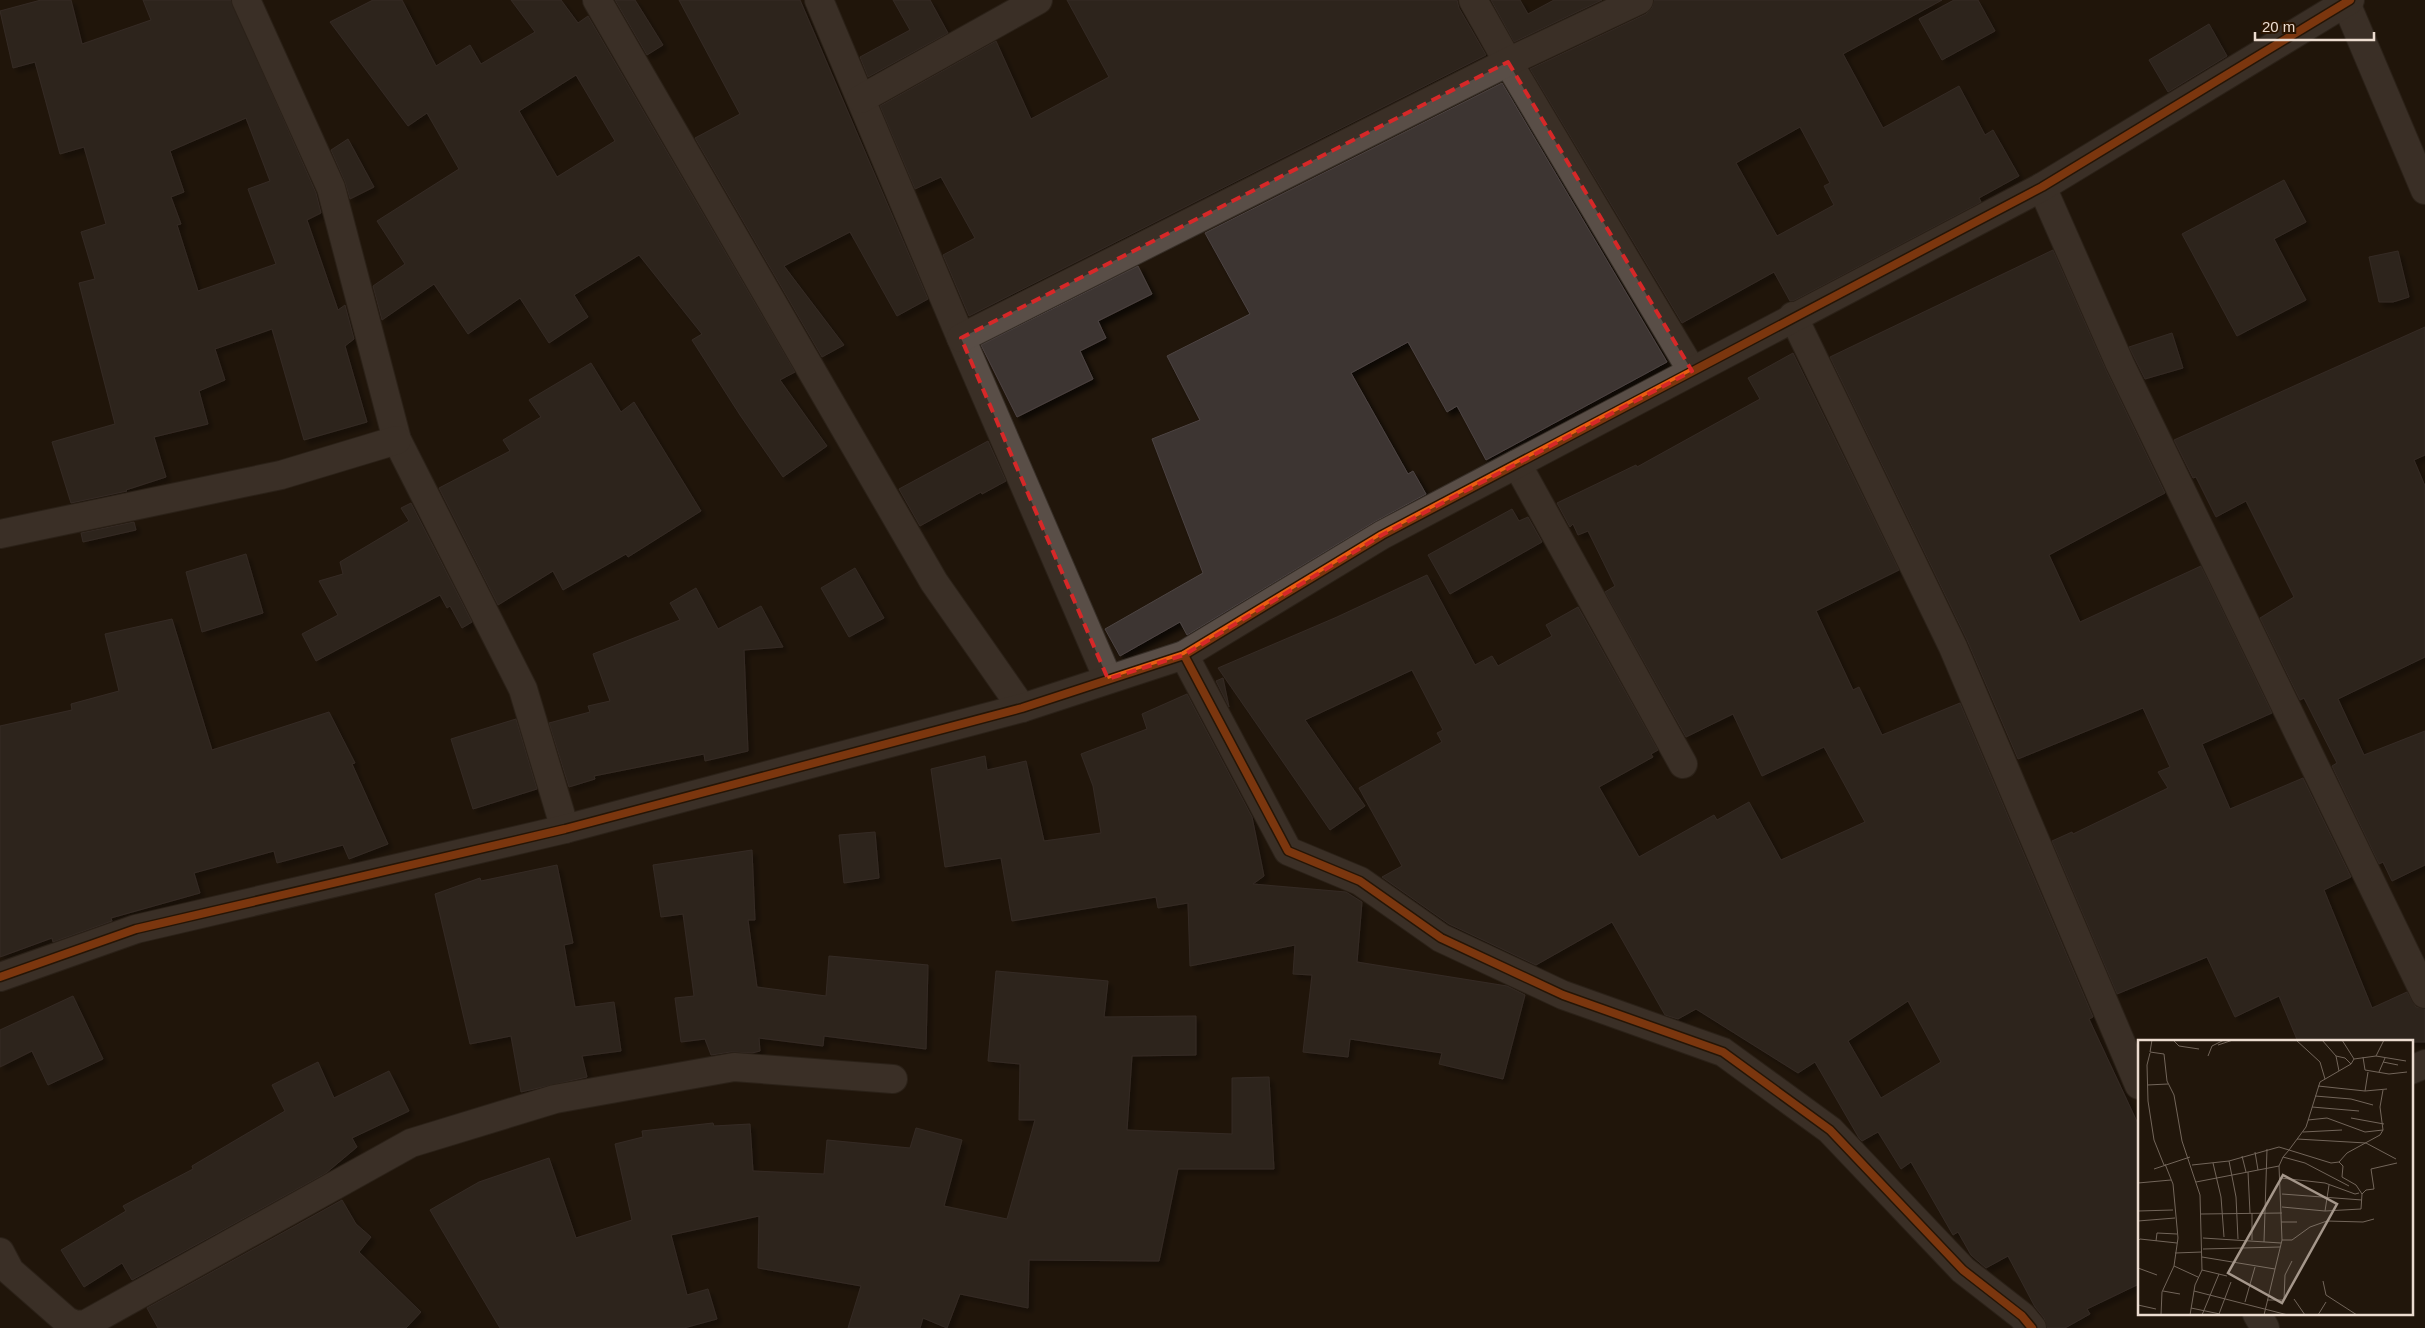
<svg xmlns="http://www.w3.org/2000/svg" width="2425" height="1328" font-family="Helvetica,sans-serif">
<defs>
<filter id="shadow"><feDropShadow dx="4.5" dy="4.5" stdDeviation="2.5" flood-color="#0009"/></filter>
</defs>
<rect width="100%" height="100%" fill="#21160b"/>
<g fill="#3c3432" stroke="#4d4443" fill-rule="evenodd" filter="url(#shadow)">
<path d="M41 0H71L82 44 151 20 143 0H231L316 193 321 213 307 220 338 310 345 305 354 339 345 346 367 422 304 440 272 329 215 349 225 380 199 391 208 424 154 437 166 477 126 490 127 491 71 503 52 442 115 424 79 283 95 279 81 232 106 224 84 147 60 154 35 62 13 68 0 11ZM246 118 270 181 248 189 276 264 198 291 177 225 181 224 171 197 184 192 170 151Z"/>
<path d="M373 0H402L436 66 470 45 481 64 535 32 511 0H561L578 23 588 16 795 372 780 380 827 446 783 477 740 415 692 340 702 334 639 255 574 295 588 317 549 343 520 298 468 334 434 284 382 320 373 286 405 264 377 221 459 169 427 113 408 126 330 22ZM576 75 615 141 557 177 519 111Z"/>
<path d="M615 0H635L663 45 647 55Z"/>
<path d="M679 0H800L928 299 897 316 850 232 784 266 844 345 822 357 695 138 740 114Z"/>
<path d="M893 0H930L948 33 868 77 860 57 910 30Z"/>
<path d="M1067 0H1457L1459 8 1486 55 969 316 943 255 975 238 941 177 915 189 880 106 996 41 1031 119 1109 77Z"/>
<path d="M1491 0H1520L1528 14 1554 0H1602L1514 42Z"/>
<path d="M1654 0H1942L1843 54 1883 128 1959 86 1985 135 1993 130 2019 176 1979 198 1981 202 1793 301H1790L1774 272 1682 323 1530 69 1646 14 1652 8ZM1800 127 1830 183 1824 186 1834 205 1777 236 1736 163Z"/>
<path d="M1954 0H1978L1995 31 1942 60 1919 19Z"/>
<path d="M2209 24 2227 56 2168 92 2149 60Z"/>
<path d="M1502 83 1667 362 1486 460 1457 406 1447 412 1408 342 1351 373 1408 474 1413 471 1426 494 1374 522 1187 635 1180 622 1120 656 1105 629 1203 573 1152 439 1200 420 1167 356 1250 314 1205 233Z"/>
<path d="M348 139 374 187 350 199 345 182 331 150Z"/>
<path d="M2284 180 2306 222 2274 239 2306 300 2237 336 2182 234Z"/>
<path d="M2053 250 2106 370 2165 493 2049 555 2080 622 2201 566 2272 713 2202 744 2230 809 2303 778 2351 877 2324 890 2372 1008 2407 992 2416 1007 2425 1009V1042H2298L2279 996 2235 1017 2207 957 2117 994 2052 841 2072 832 2073 834 2168 788 2158 772 2170 767 2143 708 2018 759 1967 640 1830 357Z"/>
<path d="M2398 251 2409 297 2393 302H2379L2369 257Z"/>
<path d="M1138 266 1152 294 1098 321 1106 338 1080 351 1093 379 1017 417 981 345Z"/>
<path d="M2425 327V455L2414 460 2425 486V657L2338 699 2364 755 2425 731V865L2392 881 2383 862 2379 864 2332 766 2337 763 2304 698 2300 700 2260 618 2294 597 2246 501 2216 517 2196 477 2193 478 2174 440Z"/>
<path d="M2172 333 2183 368 2145 379 2129 347Z"/>
<path d="M1793 353 1899 570 1816 611 1853 690 1859 687 1882 735 1960 703 2093 1017 2089 1019 2139 1126V1284L2087 1309 2090 1314 2065 1328H2047L2044 1318 2035 1307 2008 1256 1986 1268 1971 1255 1958 1232 1953 1235 1911 1162 1901 1169 1878 1132 1862 1141 1859 1138 1815 1062 1798 1073 1696 1009 1678 1019 1665 1015 1612 922 1536 965 1449 924 1382 877 1402 866 1359 788 1442 742 1437 733 1443 730 1412 670 1305 720 1365 806 1330 830 1218 668 1337 617 1427 575 1475 665 1492 656 1498 666 1552 636 1546 625 1578 607 1658 750 1651 754 1653 757 1599 787 1639 857 1714 815 1717 820 1749 802 1781 860 1865 822 1824 747 1762 776 1733 714 1686 737 1605 592 1615 586 1588 531 1578 535 1573 524 1570 527 1557 503 1636 465 1637 467 1760 399 1748 378ZM1908 1001 1941 1062 1881 1098 1848 1041Z"/>
<path d="M591 363 621 412 634 402 701 511 628 557 626 554 563 590 553 571 498 605 439 488 510 451 503 440 541 417 529 400Z"/>
<path d="M988 441 1006 481 982 494 981 492 920 526 899 489Z"/>
<path d="M411 503 472 622 462 628 450 606 447 608 440 595 316 661 302 634 338 615 319 581 343 574 340 562 409 521 401 508Z"/>
<path d="M1512 509 1519 521 1528 517 1542 542 1450 594 1428 555Z"/>
<path d="M134 522 136 530 83 542 81 533Z"/>
<path d="M246 554 263 613 202 632 186 572Z"/>
<path d="M855 568 884 618 849 637 821 588Z"/>
<path d="M696 588 718 629 761 606 783 647 744 650 748 751 705 761 704 754 594 776 595 779 569 787 549 723 590 712 588 706 610 701 593 654 680 620 670 603Z"/>
<path d="M172 619 212 750 329 712 355 763 352 764 388 844 349 859 343 845 277 863 274 851 194 873 200 893 111 918 112 921 53 942 52 938 0 957V726L72 710 71 704 119 691 105 634Z"/>
<path d="M1223 678 1229 707 1216 681Z"/>
<path d="M1187 694 1252 817 1264 876 1253 884 1346 892 1362 902 1357 962 1507 986 1525 995 1503 1079 1439 1064 1442 1053 1350 1039 1348 1057 1303 1052 1312 975 1293 974 1295 945 1190 966 1188 903 1158 908 1156 897 1012 921 1001 858 945 867 931 769 985 756 987 770 1026 761 1044 841 1101 833 1093 786 1081 754 1147 729 1142 714Z"/>
<path d="M516 719 537 789 473 809 451 739Z"/>
<path d="M875 832 879 878 844 883 839 835Z"/>
<path d="M752 850 755 920H748L757 987 826 996 829 956 928 965 926 1049 824 1036 823 1046 759 1038 760 1051 752 1053 731 1052 711 1055 705 1039 681 1042 675 998 694 996 683 914 661 917 653 865Z"/>
<path d="M557 865 573 943 564 945 575 1007 614 1002 621 1051 582 1056 587 1077 521 1092 511 1036 470 1044 435 894 480 878 481 881Z"/>
<path d="M996 971 1108 981 1104 1017 1196 1016V1055L1132 1056 1127 1130 1232 1134V1078L1269 1077 1274 1169H1178L1159 1261 1029 1260 1028 1308 960 1294 947 1328 923 1318 920 1328H848L861 1286 758 1268 759 1216 671 1235 687 1295 708 1289 717 1319 684 1328H500L430 1210 479 1182 549 1158 576 1238 632 1220 615 1144 643 1137 642 1131 713 1123 714 1126 750 1124 753 1171 824 1174 827 1140 910 1148 916 1128 962 1140 944 1206 1007 1219 1035 1120H1019L1020 1064 988 1061Z"/>
<path d="M73 996 103 1059 48 1085 32 1051 0 1067V1030Z"/>
<path d="M318 1062 334 1098 389 1071 409 1111 352 1138 357 1147 326 1173 132 1280 122 1263 84 1287 61 1250 126 1211 123 1206 193 1169 192 1166 285 1111 272 1085Z"/>
<path d="M342 1200 356 1224 371 1237 359 1252 421 1312 406 1328H158L147 1308Z"/>
</g>
<g fill="none" stroke-linecap="round" stroke-linejoin="round">
<g stroke="#372f28" stroke-width="30">
<g id="minor">
<path d="M246 0 331 188 397 440 523 689 565 829"/>
<path d="M597 0 934 582 1022 708"/>
<path d="M819 0 961 338 1108 679"/>
<path d="M1473 0 1508 62 1692 371"/>
<path d="M2346 3 2425 190"/>
<path d="M861 99 1038 0"/>
<path d="M2042 187 2120 364 2425 994"/>
<path d="M1793 316 1953 647 2139 1085"/>
<path d="M961 338 1508 62 1639 0"/>
<path d="M1517 464 1683 764"/>
<path d="M0 534 281 475 397 440"/>
<path d="M1184 655 1288 851 1360 881 1441 938 1563 995 1723 1052 1830 1130 1963 1270 2022 1316 2032 1328"/>
<path d="M0 977 136 929 565 829 1022 708 1184 655 1382 535 2042 187 2350 0"/>
<path d="M2411 1070 2425 1064"/>
<path d="M0 1252 10 1271 67 1321 76 1325 86 1324 411 1143 555 1099 734 1067 893 1079"/>
<path d="M2257 1314 2265 1328"/>
</g>
</g>
<use href="#minor" stroke="#594e47" stroke-width="28"/>
<g stroke="#2b1501" stroke-width="11">
<g id="cycleway">
<path d="M1184 655 1288 851 1360 881 1441 938 1563 995 1723 1052 1830 1130 1963 1270 2022 1316 2032 1328"/>
<path d="M0 977 136 929 565 829 1022 708 1184 655 1382 535 2042 187 2350 0"/>
</g>
</g>
<use href="#cycleway" stroke="#e95d12" stroke-width="8"/>
</g>
<path d="M0 0H2425V1328H0ZM1508 62 1692 371 1382 535 1184 655 1108 679 961 338Z" fill="#21160b" fill-opacity=".55" fill-rule="evenodd"/>
<path fill="none" stroke="#d62828" stroke-width="4" stroke-dasharray="10 6" stroke-linejoin="round" d="M1508 62 1692 371 1382 535 1184 655 1108 679 961 338Z"/>
<g transform="translate(2138 1040)">
<rect width="275" height="275" fill="#21160b"/>
<path fill="none" stroke="#72655a" stroke-width="1" d="M14 0 12 12 26 14 29 41 36 55 44 101 62 155 64 230 57 245 52 275M35 0 41 6 61 9M158 0 182 22 187 39M184 0 198 16 207 18 213 24M204 0 216 19M80 5 95 0M12 13 9 25 10 61 16 100 26 125M70 16 74 6 86 0M198 16 201 31M238 16 268 21M225 17 227 30 251 34 269 32M245 22 260 25M241 32 247 18M9 45 30 44M180 46 227 51 249 49M227 51 230 32M177 56 213 59 235 65M174 67 221 71M213 78 246 84M170 80 189 78 227 92 245 90M165 92 204 90M159 99 228 103 258 119M117 112 120 130M104 116 108 132M145 117 167 123 211 146M91 121 98 157 100 199M201 122 209 113 242 95 245 90 242 67 245 50M75 123 83 157 86 197M54 125 91 121 141 107 151 110 168 87 182 42 213 24 216 19 238 16 246 0M16 129 52 117M110 132 112 173M143 138 187 143 217 154 221 153M58 142 141 126M0 143 33 140M144 154 224 160M224 154 228 150 236 149 233 129 259 123M144 167 187 171 223 169 224 154 218 145 204 137 205 126 201 122M0 171 35 170M187 171 191 145M114 173V200M63 174 144 173M0 181 37 178M143 182H159M65 198 143 203M144 200H154L172 187 189 181 225 182 236 179M0 201 2 199 39 203M18 201 19 193 39 194M126 202 129 109M65 209 142 207M37 213 64 212M64 217 137 229M36 226 60 237M0 228 19 235M64 230 89 236M185 241 188 255 219 275M25 251 42 254M56 251 150 275M156 259 167 275M129 260H146L147 235 154 221M107 262 117 227M0 265 18 269M53 268 82 274M81 274 93 242M23 275 24 252 36 226 40 198 35 144 27 124M64 275 81 234M126 275 144 200 141 126 145 117 151 110 193 123 201 122M180 275 188 262"/>
<path fill="#a5978b" fill-opacity="0.15" stroke="#a5978b" stroke-width="2.5" d="M145 135 199 164 144 263 90 233Z"/>
<rect width="275" height="275" fill="none" stroke="#ecdcd0" stroke-width="2.5"/>
</g>
<path d="M2255 32v8h119v-8" fill="none" stroke="#ecdcd0" stroke-width="2.5"/>
<text x="2262" y="32" font-size="15" fill="#ecdcd0" stroke="#2b1501" stroke-width="4" paint-order="stroke">20 m</text>
</svg>
